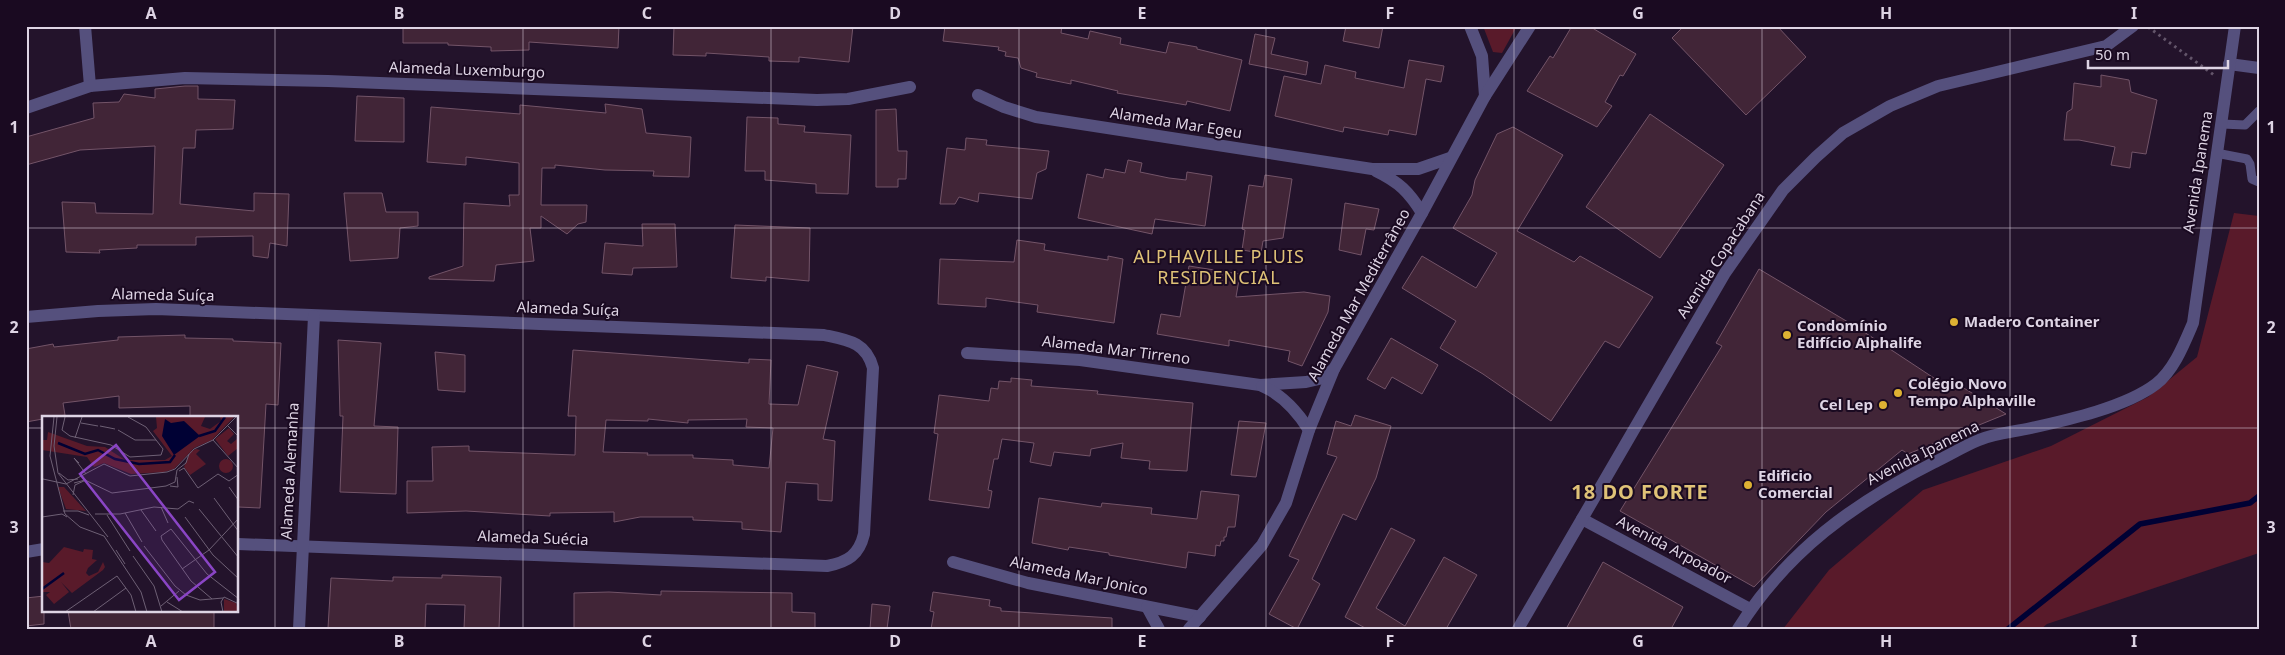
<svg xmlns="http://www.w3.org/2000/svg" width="2285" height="655" font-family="'Noto Sans',sans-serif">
<rect width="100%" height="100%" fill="#23132b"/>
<g fill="#591a2a">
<path d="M1483 26H1517L1502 53 1493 52Z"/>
<path d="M2234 213 2259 216V553L2047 624 2041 629H1783L1829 570 1923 490 2051 446 2148 397 2197 357Z"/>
</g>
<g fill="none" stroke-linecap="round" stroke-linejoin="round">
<path stroke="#000134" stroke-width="5.5" d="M2008 629 2140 524 2250 503 2259 496"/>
</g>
<g fill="#412537" stroke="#735468" fill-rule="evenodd">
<path d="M403 26H619L618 48 529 42V50L491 51V47L448 45V43H403Z"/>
<path d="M674 26H853L849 62 799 57V62L769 61V57L706 53V56L673 55Z"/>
<path d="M945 26H1062L1061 33 1088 39 1090 31 1121 38 1120 44 1166 53 1169 42 1197 47V49L1242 60 1230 111 1187 101 1186 105 1117 93 1118 91 1071 80V84L1036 77 1037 73 1021 68 1018 58 1005 56 1006 52 998 50 999 47 943 41Z"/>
<path d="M1346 26H1383L1379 48 1343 41Z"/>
<path d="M1572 26H1589L1636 54 1623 76 1620 75 1605 102 1612 106 1597 127 1527 91 1550 56 1553 58Z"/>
<path d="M1684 26H1777L1806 57 1746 115 1672 38Z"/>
<path d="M1255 34 1275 38 1271 54 1308 62 1306 75 1249 64Z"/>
<path d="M1409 60 1444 66 1441 82 1426 79 1416 135 1389 130 1388 135 1344 127 1343 132 1275 116 1284 76 1321 84 1325 65 1356 72 1355 78 1404 88Z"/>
<path d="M2101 75 2129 80 2131 92 2157 100 2146 154 2132 152 2130 168 2111 165 2115 147 2079 140H2064L2067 112 2072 109 2074 83 2101 87Z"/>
<path d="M185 86H198V99L235 100 233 129 196 130 195 148H183L180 204 254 211V193L289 194 287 246 270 243 268 258 253 256V236L196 237V245H137V248L99 250 100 253 66 252 62 202 95 203 96 213 153 214 155 146 80 150 26 165V137L94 118 93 103 119 102 124 94 155 98V89Z"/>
<path d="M357 96 404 98V142L355 141Z"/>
<path d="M605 104 642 109 646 133 691 137 689 177 653 176 654 171 605 170 555 165V168H542L541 205H587L586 222 578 224 567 234 541 216V228H530L534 261 496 265 494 281 429 279V277L463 266 464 203 510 206 509 195H519V163L466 157V165L427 162 431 107 520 114V105L606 113Z"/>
<path d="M896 109 898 151H907L906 179H898V187H876V110Z"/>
<path d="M1650 114 1724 165 1660 258 1586 207Z"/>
<path d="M747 117 778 118V124L805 126 804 132 851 135 848 194 816 193V184L765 180V171H745Z"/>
<path d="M1513 127 1563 155 1517 231 1574 262 1580 256 1653 297 1619 348 1605 341 1551 421 1483 374 1440 348 1456 321 1402 288 1422 256 1476 288 1497 253 1453 228 1472 195 1475 180 1497 134Z"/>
<path d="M966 138 987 140 986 145 1049 151 1046 169 1037 173 1032 199 979 193 978 202 959 197 955 204H940L947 148 965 150Z"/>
<path d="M1128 160 1142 163 1140 172 1169 178 1186 180 1187 172 1212 176 1205 226 1155 219 1152 234 1078 218 1087 174 1103 178 1105 169 1125 173Z"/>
<path d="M1265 175 1292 179 1283 238 1263 241 1261 253 1242 250 1245 230 1242 229 1249 185 1263 187Z"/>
<path d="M344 193H382L386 212H418V226L400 228 398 258 350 261Z"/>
<path d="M1345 203 1379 209 1374 230 1366 229 1361 255 1339 250Z"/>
<path d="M642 224H675L677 267 633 268 632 275 602 273 605 243 643 246Z"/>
<path d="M735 225 810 228 809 281 766 277V281L731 278Z"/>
<path d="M1017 240 1045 244 1044 250 1108 260V256L1123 259 1114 323 1037 312 1038 305 986 298V307L938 304 940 259 1014 262Z"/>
<path d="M1189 266 1240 274 1236 297 1304 292 1330 296 1328 312 1302 366 1288 361 1290 351 1229 340V346L1157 334 1161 314 1180 317Z"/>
<path d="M1759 269 1858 328 1940 382H1954L2006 414 1908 454 1902 450 1826 512 1754 587 1620 511 1722 346 1716 343Z"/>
<path d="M185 335V338L233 339V341L281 343 278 405 266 404 260 508 238 507V418H190V406L119 408V396L63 403 65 415 26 422V349L53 344 54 347 118 340V337Z"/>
<path d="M1391 338 1438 365 1422 394 1392 377 1385 389 1367 379Z"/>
<path d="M338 340 381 343 374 426 398 427 396 494 340 492 343 416H340Z"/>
<path d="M573 350 749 363V359L771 360 769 404 798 405 807 365 838 372 823 439 835 441 832 501 818 500V484L786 482 781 532 742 529V522L693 520V517H640L614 522V512L550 513V516L466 511 407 513V481H433L432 447 469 446V451L575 455 576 416H568ZM648 419 688 423V420L747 419 746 427 773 428 769 468 733 465V460L693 458V455H647L648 453 603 452 606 420 648 421Z"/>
<path d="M435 352 465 355V392L438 390Z"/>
<path d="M1011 378 1032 380 1031 386 1098 391 1097 394 1193 403 1187 471 1149 469 1150 461 1121 458 1123 443 1091 449 1090 456 1054 452 1051 466 1030 462 1034 443 1002 439 998 459H994L988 490 992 491 989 508 929 500 938 434 934 433 939 395 989 401 991 388 998 389 999 381 1011 382Z"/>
<path d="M1355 415 1391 426 1376 478 1356 520 1343 514 1312 579 1320 584 1297 629 1269 614 1299 560 1289 556 1337 457 1327 454 1336 421 1351 426Z"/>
<path d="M1239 421 1266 423 1256 477 1231 475Z"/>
<path d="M1201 491 1239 495 1235 527H1228L1226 537H1224V541H1221L1220 546 1216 545 1215 556 1188 552 1186 568 1109 555V553L1069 547 1068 550 1032 543 1039 498 1101 507 1102 503 1152 508 1151 514 1197 519Z"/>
<path d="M1391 528 1415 540 1376 608 1405 626 1444 557 1477 575 1446 629H1367L1345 617Z"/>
<path d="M1603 562 1683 607 1671 629H1566Z"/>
<path d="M442 575 501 577 499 629H464L465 605 426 604 425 629 328 628 331 578 393 581V577L442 578Z"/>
<path d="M661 591 792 593V612L815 613V629H574V593L609 592 661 595Z"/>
<path d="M933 592 990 600 989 606 1001 608V611L1112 618V629H931L934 612 930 611Z"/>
<path d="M44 596V624L26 626V598Z"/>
<path d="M872 604 890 606 887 629H870Z"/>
<path d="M68 611H214V629H71Z"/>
</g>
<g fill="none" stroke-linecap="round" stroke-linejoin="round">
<path stroke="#63556a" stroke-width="3" stroke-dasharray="2.5 4" stroke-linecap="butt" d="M2148 27 2214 75"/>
<g stroke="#55507d" stroke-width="9">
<path d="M2222 124 2245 125 2259 111"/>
<path d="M2216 153 2247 159 2250 164 2252 179 2259 182"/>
</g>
<g stroke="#55507d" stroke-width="12">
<path d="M85 26 90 86"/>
<path d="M1470 26 1482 56 1485 96"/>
<path d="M2229 64 2259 68"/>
<path d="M978 95 1004 107 1036 117 1372 169H1418L1450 158"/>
<path d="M26 108 90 86 185 78 328 81 817 100 848 99 910 87"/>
<path d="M1376 171C1399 182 1409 192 1422 213"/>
<path d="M26 317 98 311 156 309 824 335C848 340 866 342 873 368L864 534C859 555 848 562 827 566L238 544"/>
<path d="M967 353 1080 360 1260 385 1306 382 1319 379 1334 369"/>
<path d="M1262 386C1283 395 1297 411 1309 430"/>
<path d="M1582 519 1750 609"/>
<path d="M26 552 44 549"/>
<path d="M953 562 1028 583 1200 617"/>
<path d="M1147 607 1159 629"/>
<path d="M299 629 314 316"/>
<path d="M1189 629 1262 545 1286 503 1309 430 1334 369 1422 213 1485 96 1530 26"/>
<path d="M1518 629 1725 273 1783 190 1816 157 1843 133 1890 106 1938 86 2106 46 2133 26"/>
<path d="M1738 629C1787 551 1854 503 1935 462 1950 455 1964 446 1979 440 1995 433 2014 432 2031 428 2068 420 2126 407 2156 384 2174 370 2184 344 2193 323L2235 26"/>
</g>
</g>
<path fill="none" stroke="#ded4e4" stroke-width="1" stroke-opacity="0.55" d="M275 26V629M523 26V629M771 26V629M1019 26V629M1266 26V629M1514 26V629M1762 26V629M2010 26V629M26 228H2259M26 428H44M238 428H2259"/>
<g fill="#ddb133" stroke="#1a0a21" stroke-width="2">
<circle cx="1954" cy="322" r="5"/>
<circle cx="1787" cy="335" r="5"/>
<circle cx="1898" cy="393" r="5"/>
<circle cx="1883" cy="405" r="5"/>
<circle cx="1748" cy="485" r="5"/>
</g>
<g text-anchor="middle" stroke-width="4" stroke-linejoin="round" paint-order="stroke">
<g font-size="15" fill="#ded4e4" stroke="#1a0a21">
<text transform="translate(467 70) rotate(2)" y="5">Alameda Luxemburgo</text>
<text transform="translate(1176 123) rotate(9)" y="5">Alameda Mar Egeu</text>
<text transform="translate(2198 172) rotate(-81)" y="5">Avenida Ipanema</text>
<text transform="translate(1721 255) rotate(-57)" y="5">Avenida Copacabana</text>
<text transform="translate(163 295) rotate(1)" y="5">Alameda Suíça</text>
<text transform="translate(1359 295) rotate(-61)" y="5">Alameda Mar Mediterrâneo</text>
<text transform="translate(568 309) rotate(2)" y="5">Alameda Suíça</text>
<text transform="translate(1116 350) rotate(7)" y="5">Alameda Mar Tirreno</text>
<text transform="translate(1923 453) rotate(-27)" y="5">Avenida Ipanema</text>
<text transform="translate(290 471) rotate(-87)" y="5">Alameda Alemanha</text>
<text transform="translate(533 538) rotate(2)" y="5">Alameda Suécia</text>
<text transform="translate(1674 550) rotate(28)" y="5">Avenida Arpoador</text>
<text transform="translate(1079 576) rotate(12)" y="5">Alameda Mar Jonico</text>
</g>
<g font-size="15" font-weight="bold" fill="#ded4e4" stroke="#1a0a21" text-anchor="start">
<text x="1964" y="327">Madero Container</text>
<text x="1797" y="331">Condomínio<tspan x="1797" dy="17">Edifício Alphalife</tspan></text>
<text x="1908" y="389">Colégio Novo<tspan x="1908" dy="17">Tempo Alphaville</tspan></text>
<text x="1873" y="410" text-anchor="end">Cel Lep</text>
<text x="1758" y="481">Edificio<tspan x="1758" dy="17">Comercial</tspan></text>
</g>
<g font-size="18" letter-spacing="1" fill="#dfc277" stroke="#1a0a21">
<text x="1219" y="263">ALPHAVILLE PLUIS<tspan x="1219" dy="21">RESIDENCIAL</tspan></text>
</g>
<g font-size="20" font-weight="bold" letter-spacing="1" fill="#dfc277" stroke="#1a0a21">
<text x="1640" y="499">18 DO FORTE</text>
</g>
</g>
<g transform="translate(42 416)">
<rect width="196" height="196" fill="#23132b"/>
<path d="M114 1H163L159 10 168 13 179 5 178 1H192L170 24 152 32 132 53 122 56 89 58 62 47 52 51 45 41 0 34V24H5L6 16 45 30 63 31 83 44H123L130 40 111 15 115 12ZM187 12 192 18 185 25 189 28 195 23 196 32 186 40 173 23ZM154 33 158 34 154 38 164 48 148 59 142 51 148 36ZM177 50a7 7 0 1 1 14 0a7 7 0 1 1-14 0ZM16 71H22L44 95 24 93ZM22 131 41 136 42 133 51 134 50 143 55 144 46 152 44 157 47 160 56 156 61 146 63 151 61 154 30 177 19 166 27 176 12 188 4 179 8 176H0V146L7 147ZM182 183 194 187 196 196H182Z" fill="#591a2a"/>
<path d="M123 3 129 7 142 5 158 20 132 39 120 20Z" fill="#000134"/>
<path fill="none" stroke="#000134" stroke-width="2.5" d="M157 20 173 15 183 1M16 27 43 38 56 34 73 43 97 48 128 46 133 39M0 173 22 157"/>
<path fill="none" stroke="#6e6075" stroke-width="1" d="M12 1 8 40 23 98 38 111 62 120 99 176 105 196M15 1 12 30 16 57 66 121M23 1 20 14 28 20 69 29 88 41 119 39 121 33 104 11 86 1M39 7 56 10M58 10 73 13M186 10 197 21M76 14 93 24H114M33 22 40 1M171 24 197 53M37 47 32 42 44 58M137 55 142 52 156 72 176 58 187 65 197 58M17 57 26 64 36 63M1 63 24 68 62 48 88 60 125 56 133 53 152 33 171 24 194 1M32 67 43 64 70 77 124 70 133 66 135 54 144 47 147 38M128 70 136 71 135 61M187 71 197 85M31 79 33 69 44 64M172 82 197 116M119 91 126 107M157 93 197 142M99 94 114 115M21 95H36L47 99M83 97 100 126M53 98H78L112 91 136 93 147 85 152 87M65 99 88 135M0 101 20 98 25 101M143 101 171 139 197 163M102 130 133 170 144 179 158 184 181 182M74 134 83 148M91 140 112 170 120 196M140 153 167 134 197 102M170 183 149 165 120 124 119 120 129 113 165 158 197 183 195 186M125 186 141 196M119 190 137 175M23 196 75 160 89 179 94 196M51 196 84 172M181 196 179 186 182 181 197 188"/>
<path fill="#8a45c5" fill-opacity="0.15" stroke="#8a45c5" stroke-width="2.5" d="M74 29 173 156 137 184 38 58Z"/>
<rect width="196" height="196" fill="none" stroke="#ded4e4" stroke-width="2.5"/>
</g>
<rect width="2285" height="655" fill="none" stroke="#1a0a21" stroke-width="55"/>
<path d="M2088 60v8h140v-8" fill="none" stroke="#ded4e4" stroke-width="2.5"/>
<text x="2095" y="60" font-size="15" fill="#ded4e4" stroke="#1a0a21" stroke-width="4" paint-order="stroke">50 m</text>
<rect x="28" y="28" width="2230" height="600" fill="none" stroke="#ded4e4" stroke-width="2"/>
<g font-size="16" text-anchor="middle" font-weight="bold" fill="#ded4e4">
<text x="151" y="19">A</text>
<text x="399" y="19">B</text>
<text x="647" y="19">C</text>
<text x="895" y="19">D</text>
<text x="1142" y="19">E</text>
<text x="1390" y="19">F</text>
<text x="1638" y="19">G</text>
<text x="1886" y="19">H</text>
<text x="2134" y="19">I</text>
<text x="14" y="133">1</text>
<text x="2271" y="133">1</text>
<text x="14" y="333">2</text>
<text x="2271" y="333">2</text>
<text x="14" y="533">3</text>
<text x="2271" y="533">3</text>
<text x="151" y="647">A</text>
<text x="399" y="647">B</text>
<text x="647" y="647">C</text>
<text x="895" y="647">D</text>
<text x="1142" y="647">E</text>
<text x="1390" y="647">F</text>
<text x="1638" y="647">G</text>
<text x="1886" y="647">H</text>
<text x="2134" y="647">I</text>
</g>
</svg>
